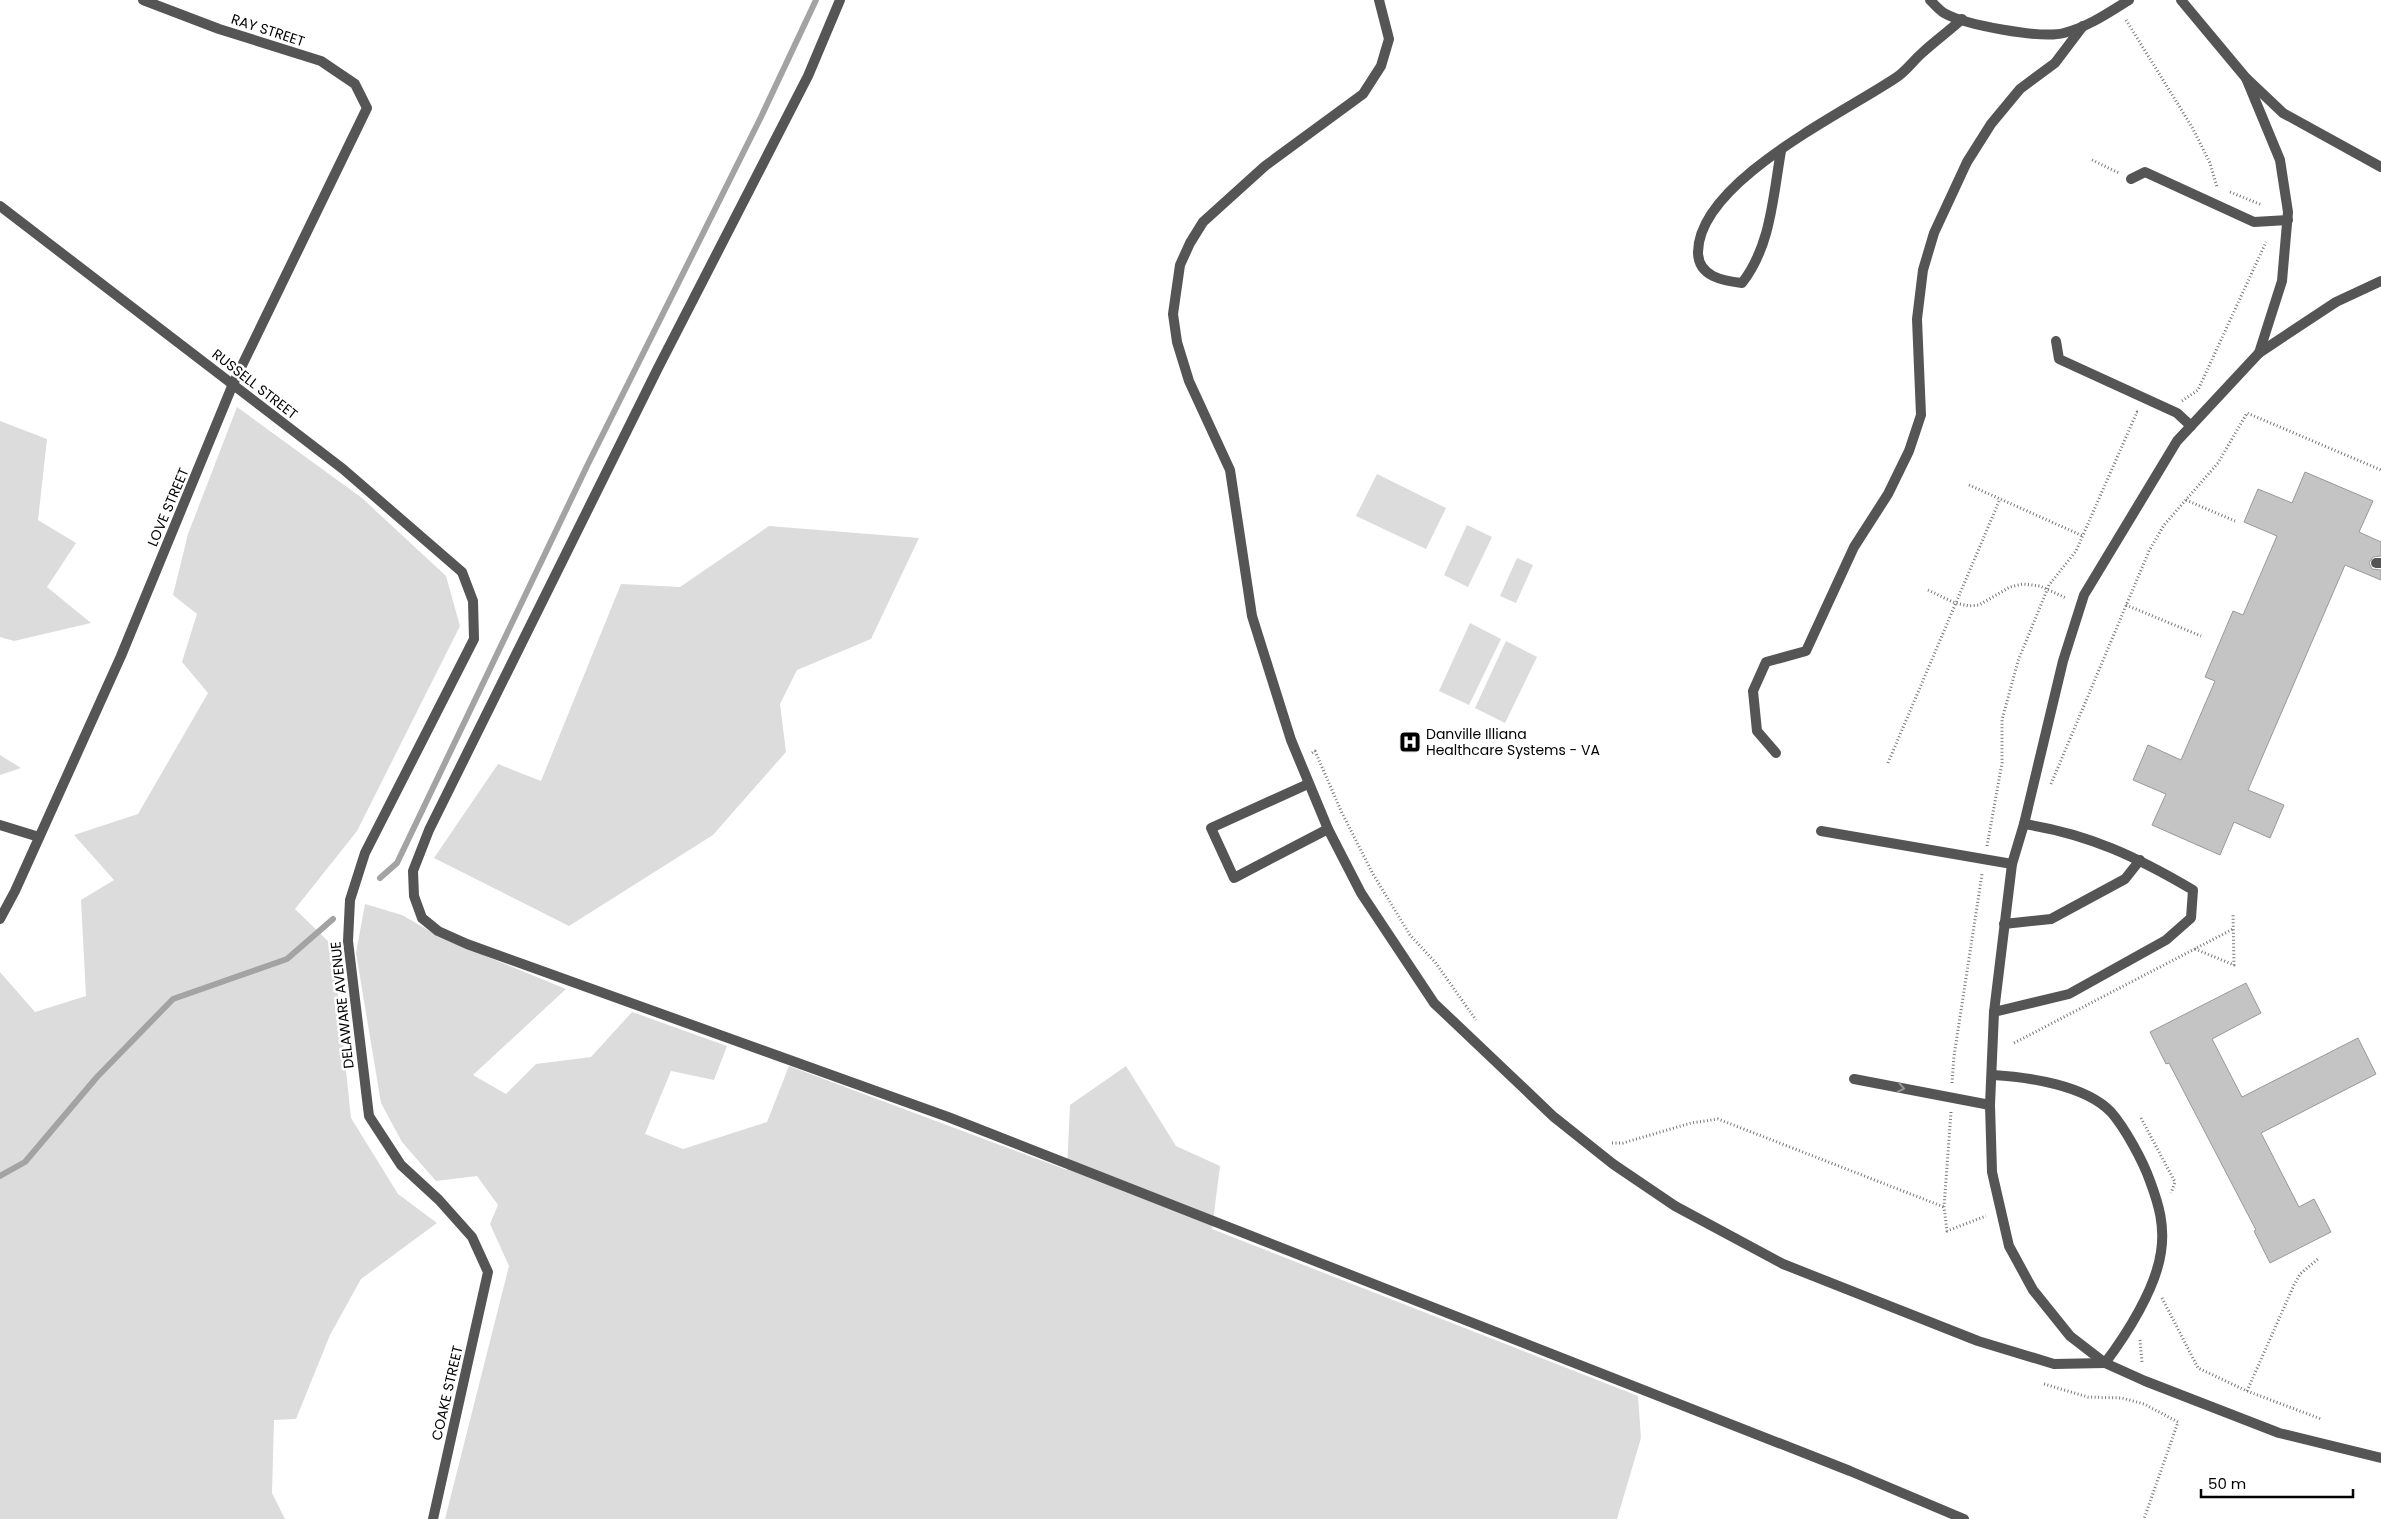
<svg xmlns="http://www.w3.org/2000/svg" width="2381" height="1519" font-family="Poppins,sans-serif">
<rect width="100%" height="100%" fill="#fff"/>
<g fill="#dcdcdc">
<path d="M237 407 362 498 446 576 460 626 357 831 295 909 333 946 351 1118 398 1194 437 1223 361 1279 330 1335 296 1419 274 1420 272 1493 285 1519H0V972L35 1012 86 996 81 900 114 880 74 835 138 814 208 693 182 662 197 614 173 595 188 534Z"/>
<path d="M0 421 47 439 38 520 76 543 47 587 91 623 14 641 0 637Z"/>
<path d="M1377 474 1446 508 1426 549 1356 516Z"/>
<path d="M1467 525 1492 537 1468 587 1444 575Z"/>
<path d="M769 526 919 538 871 639 797 670 780 704 786 752 713 835 569 926 434 858 498 764 541 781 621 584 680 587Z"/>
<path d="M1517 558 1533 565 1516 603 1500 596Z"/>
<path d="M1470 623 1501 639 1469 705 1439 691Z"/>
<path d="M1506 641 1537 657 1505 723 1475 708Z"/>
<path d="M0 755 21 768 0 775Z"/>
<path d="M365 904 402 915 442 938 566 989 473 1075 506 1094 536 1064 591 1057 632 1012 727 1046 714 1080 671 1071 645 1134 683 1149 767 1122 789 1066 1067 1170 1070 1105 1126 1066 1176 1146 1220 1166 1212 1229 1638 1396 1641 1438 1617 1519H445L509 1266 490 1224 498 1205 477 1176 436 1181 402 1142 381 1103 356 953Z"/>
</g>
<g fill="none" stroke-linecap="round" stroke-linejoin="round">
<g stroke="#a3a3a3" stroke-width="6">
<path d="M380 878 397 863 588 464 761 117 816 0"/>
<path d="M0 1176 25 1162 97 1077 173 999 287 959 333 919"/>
</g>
</g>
<g fill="#c4c4c4" stroke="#999">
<path d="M2305 472 2373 501 2359 532 2381 542V556L2373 557 2369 563 2372 569 2381 570V580L2345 565 2248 790 2284 805 2270 838 2234 822 2220 855 2152 825 2166 794 2133 780 2148 745 2181 760 2215 681 2205 677 2233 611 2243 615 2277 536 2244 522 2258 489 2292 503Z"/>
<path d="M2246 983 2261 1013 2212 1039 2242 1097 2358 1038 2376 1074 2261 1133 2299 1207 2314 1199 2331 1232 2270 1263 2254 1231 2256 1230 2169 1063 2166 1064 2150 1032Z"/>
</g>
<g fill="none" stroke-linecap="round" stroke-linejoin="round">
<g stroke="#777" stroke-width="3" stroke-dasharray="1 2.5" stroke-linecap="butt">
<path d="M2126 20 2192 127 2210 163 2217 187"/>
<path d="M2092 160 2119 173"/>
<path d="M2230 192 2262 205"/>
<path d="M2182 401 2198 390 2266 242"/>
<path d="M1969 485 2083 536"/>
<path d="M2186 500 2235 521"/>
<path d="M1928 590 1955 603 1969 606 1979 605 2010 587 2023 584 2040 586 2066 598"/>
<path d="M2126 605 2201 636"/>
<path d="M1312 753 1315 751 1342 813 1373 874 1410 935 1435 962 1476 1020"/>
<path d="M1888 763 2000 499"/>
<path d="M2051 784 2149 551 2164 525 2218 463 2247 413 2381 470"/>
<path d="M1987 846 2002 763V720L2018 661 2049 585 2076 551 2137 412 2139 413"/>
<path d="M2195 949 2234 965 2233 914"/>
<path d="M2014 1043 2233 929"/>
<path d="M1952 1083 1954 1056 1982 874"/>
<path d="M1951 1112 1944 1207 1947 1231 1986 1216"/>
<path d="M2141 1118 2175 1182 2171 1193"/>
<path d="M1612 1143H1623L1691 1123 1718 1119 1944 1207"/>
<path d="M2162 1298 2198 1368 2247 1391 2321 1419"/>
<path d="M2140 1340 2142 1363"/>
<path d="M2044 1384 2088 1397 2122 1398 2144 1404 2178 1422 2144 1519"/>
<path d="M2247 1391 2294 1285 2300 1274 2318 1259"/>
</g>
<g stroke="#555" stroke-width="10">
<path d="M840 0 808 76 658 368 429 830 413 871 414 896 422 918 438 931 467 944 948 1117 1850 1471 1964 1519"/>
<path d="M2246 78 2280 160 2288 212 2282 281 2259 353"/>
<path d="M1781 151C1773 196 1771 246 1742 283 1724 281 1698 277 1698 252 1699 181 1844 113 1897 77 1906 71 1913 61 1922 53 1935 41 1949 31 1962 19"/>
<path d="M2131 179 2145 172 2254 222 2288 220"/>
<path d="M2381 281 2336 302 2259 353 2177 441 2084 595 2063 661 2024 824 2012 864 1994 1012 1990 1105 1992 1172 2009 1246 2033 1290 2070 1336 2105 1363 2145 1381 2279 1433 2381 1458"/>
<path d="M2056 341 2059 359 2177 413 2191 426"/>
<path d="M2376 563H2381"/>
<path d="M1776 753 1757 731 1753 691 1766 662 1806 651 1854 547 1888 494 1909 451 1921 415 1917 319 1923 270 1934 233 1967 162 1991 124 2020 89 2055 63 2083 26"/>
<path d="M1308 784 1211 828 1234 878 1328 829"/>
<path d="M1821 831 2012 864"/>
<path d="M2004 924 2051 919 2125 879 2140 860"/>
<path d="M1994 1012 2069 994 2166 940 2191 918 2193 890C2137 857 2089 834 2024 824"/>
<path d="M1993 1075C2028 1077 2085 1085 2111 1112 2125 1128 2143 1161 2150 1181 2159 1205 2165 1226 2161 1252 2156 1288 2127 1334 2105 1363"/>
<path d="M1854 1079 1990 1105"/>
</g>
<g stroke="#555" stroke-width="10">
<path d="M1379 0 1389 39 1381 66 1363 94 1265 166 1203 222 1190 243 1180 265 1173 314 1177 342 1189 381 1230 470 1252 616 1291 740 1328 829 1361 893 1434 1003 1554 1117 1613 1164 1675 1206 1783 1264 1978 1341 2054 1364 2105 1363"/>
<path d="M1930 0C1934 4 1939 10 1944 13 1965 25 2041 39 2064 33 2088 27 2108 13 2129 0"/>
<path d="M2181 0 2246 78 2283 113 2381 167"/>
<path d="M0 206 343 469 462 572 473 601 474 639 365 853 350 900 348 941 369 1116 401 1165 439 1200 472 1237 488 1272 433 1519"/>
<path d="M0 825 39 837"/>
<path d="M0 919 15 891 121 656 233 384 367 108 355 84 321 61 219 29 143 0"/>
</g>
</g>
<defs><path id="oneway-chevron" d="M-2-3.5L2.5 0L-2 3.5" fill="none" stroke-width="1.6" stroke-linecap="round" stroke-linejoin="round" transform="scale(1.25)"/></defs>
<use stroke="#999" href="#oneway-chevron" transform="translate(1901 1088) rotate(11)"/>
<defs>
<g id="hospital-square" transform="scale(1.125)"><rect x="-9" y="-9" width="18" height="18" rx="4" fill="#000" stroke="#fff"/><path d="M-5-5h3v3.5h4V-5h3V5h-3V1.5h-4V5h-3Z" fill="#fff"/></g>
</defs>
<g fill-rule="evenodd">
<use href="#hospital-square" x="1410" y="742"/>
</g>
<g text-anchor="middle" stroke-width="5" stroke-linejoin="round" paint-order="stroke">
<g font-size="14" fill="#000" stroke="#fff">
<text transform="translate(268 30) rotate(18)" y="5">RAY STREET</text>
<text transform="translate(255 384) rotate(38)" y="5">RUSSELL STREET</text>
<text transform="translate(168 507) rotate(-67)" y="5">LOVE STREET</text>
<text transform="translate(342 1005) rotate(-96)" y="5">DELAWARE AVENUE</text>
<text transform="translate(447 1393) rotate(-77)" y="5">COAKE STREET</text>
</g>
<g font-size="14" fill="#000" stroke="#fff" text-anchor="start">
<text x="1426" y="739">Danville Illiana<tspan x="1426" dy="16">Healthcare Systems - VA</tspan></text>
</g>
</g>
<path d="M2201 1489v8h152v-8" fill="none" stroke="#000000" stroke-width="2.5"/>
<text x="2208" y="1489" font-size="15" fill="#000000" stroke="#ffffff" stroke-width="4" paint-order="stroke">50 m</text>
</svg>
